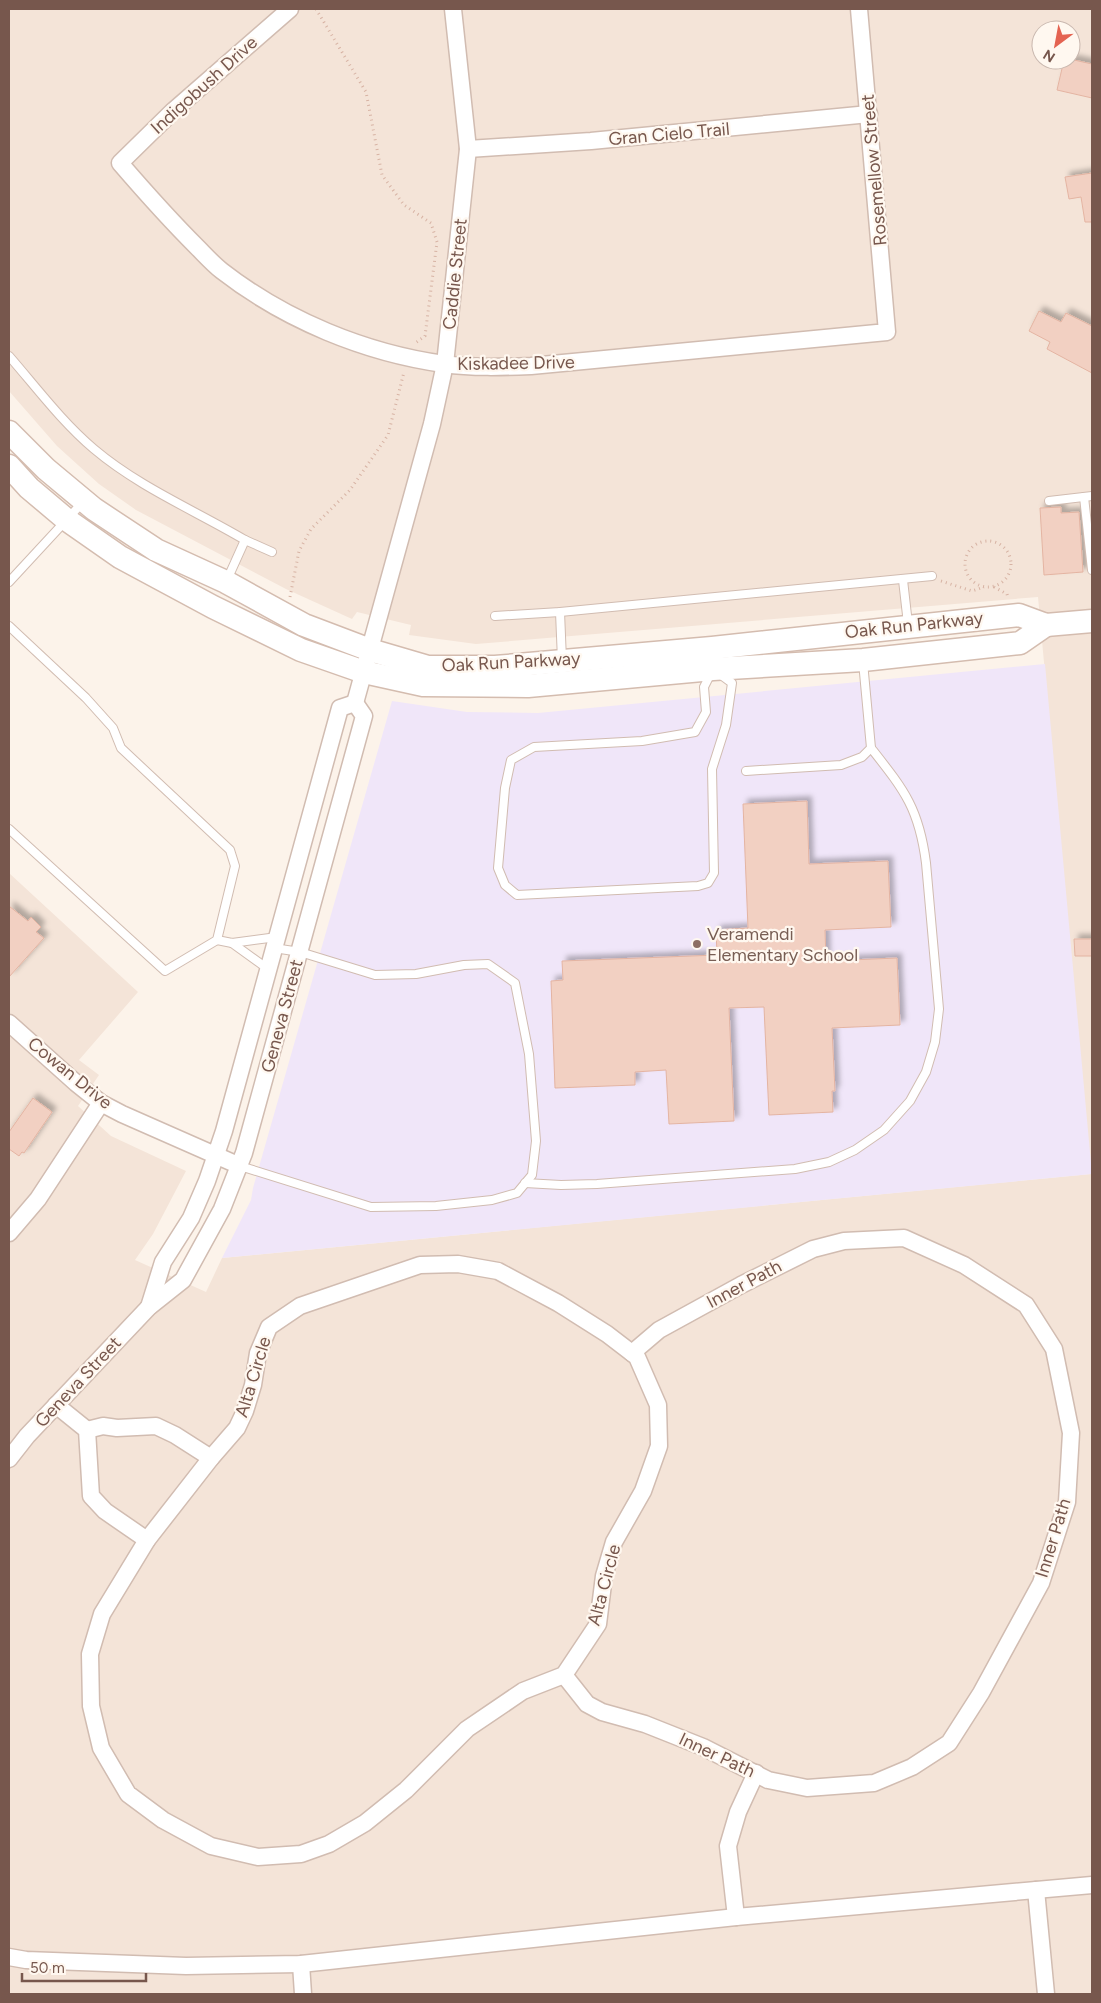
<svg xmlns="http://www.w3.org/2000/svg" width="1101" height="2003" font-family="Figtree,sans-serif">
<defs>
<filter id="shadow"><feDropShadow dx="4.5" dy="-4.5" stdDeviation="2.5" flood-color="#0004"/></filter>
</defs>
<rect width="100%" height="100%" fill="#fcf3ea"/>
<path fill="#f4e4d8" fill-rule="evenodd" d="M9 9H1092V1994H9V873L138 992 79 1060 99 1075 78 1106 111 1136 186 1171 153 1234 135 1260 206 1292 222 1258 1091 1174 1038 597 476 644 409 635 411 625 357 612 352 619 286 589 136 510 99 484 57 446 9 391ZM1041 30H1071V60H1041Z"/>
<path fill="#f0e6f9" d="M1045 664 1092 1174 222 1258 251 1200 253 1188 392 701 467 712 538 713Z"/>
<g fill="#f2d0c2" stroke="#e4b4a2" filter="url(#shadow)">
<path d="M1064 60H1074L1092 64V98L1057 90Z"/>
<path d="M1092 173V222H1085L1081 197 1069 199 1065 177Z"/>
<path d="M1039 311 1061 322 1066 313 1092 326V373L1047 349 1050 342 1029 331Z"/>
<path d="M1061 507V513L1079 512 1083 572 1044 575 1040 508Z"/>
<path d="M807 801 809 864 888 861 891 927 825 930 826 961 897 958 900 1025 832 1028 835 1091H832L833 1112 769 1115 764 1007 729 1008 734 1121 669 1124 666 1070 635 1072V1085L555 1088 551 981 563 980 562 961 717 955 716 930 748 928 743 804Z"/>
<path d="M9 906 28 921 31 917 41 927 36 932 44 938 9 977Z"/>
<path d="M1074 939H1092V956H1075Z"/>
<path d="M33 1098 52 1112 24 1153 22 1152 19 1156 9 1149V1132Z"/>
</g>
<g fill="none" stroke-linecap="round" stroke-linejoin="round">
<g stroke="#d1bcb1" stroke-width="10">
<g id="lane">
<path d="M9 356C36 387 62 422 94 449 139 487 194 510 245 540L227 580"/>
<path d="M1084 497 1092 570"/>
<path d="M1049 501 1092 496"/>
<path d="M245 540 272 552"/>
<path d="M903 580 908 624"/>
<path d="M9 582 83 502"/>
<path d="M560 612 562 660"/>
<path d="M495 616 560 612 932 576"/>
<path d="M9 626 86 698 113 728 121 748 230 850 235 866 217 940 165 971 9 829"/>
<path d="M713 669 732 683 726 725 712 769 714 873 708 883 698 886 517 895 505 885 498 868 505 788 511 760 534 747 642 741 695 732 706 712 704 687Z"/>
<path d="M746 771 841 765 862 757 871 748 863 662"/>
<path d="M217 940 232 943 277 937"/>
<path d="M232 943 268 969"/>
<path d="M240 1166 371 1207 436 1206 492 1200 517 1193 532 1175 536 1141 529 1054 515 983 488 964 464 965 416 974 375 975 300 952 274 948"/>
<path d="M525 1183 561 1185 597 1184 795 1169 829 1162 855 1150 884 1130 910 1101 926 1072 935 1042 939 1009 926 863C919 808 904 790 871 748"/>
</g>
</g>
<g stroke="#d1bcb1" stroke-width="19">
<g id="street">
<path d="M290 9 172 112 120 163C145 192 170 220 197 247 205 255 213 264 222 271 285 320 365 353 444 364 473 368 502 367 531 366L887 332 859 9"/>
<path d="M468 149 591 141 869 114"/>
<path d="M355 703 432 424 445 364 468 149 453 9"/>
<path d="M9 1023 76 1083 101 1103 122 1114 240 1166"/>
<path d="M9 1233 38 1199 101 1103"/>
<path d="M458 1264 498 1271 558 1303 607 1334 637 1357 658 1405 659 1446 643 1491 614 1542 604 1576 598 1624 564 1675 523 1691 467 1729 406 1790 365 1823 329 1844 301 1854 258 1857 211 1846 163 1820 128 1794 101 1748 91 1706 90 1654 102 1614 147 1540 211 1458 237 1428 245 1411 253 1385 258 1353 269 1327 300 1306 420 1265Z"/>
<path d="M149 1307 163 1262 191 1218 207 1181 224 1131 340 708 355 703"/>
<path d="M56 1405 87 1430 91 1496 105 1511 147 1540"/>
<path d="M87 1430 103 1426 117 1428 156 1426 175 1435 211 1458"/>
<path d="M9 1459 27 1436 149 1307 183 1280 222 1209 244 1153 364 716 355 703"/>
<path d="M564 1675 587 1704 602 1712 645 1724 703 1747 768 1780 807 1788 874 1783 912 1767 949 1743 981 1693 1041 1583 1067 1502 1071 1433 1054 1349 1026 1305 964 1265 904 1238 844 1241 813 1249 741 1285 659 1330 632 1353"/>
<path d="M1036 1890 1046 1994"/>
<path d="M736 1917 728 1846 738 1812 756 1773"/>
<path d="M9 1957 26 1960 186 1966 301 1964 736 1917 1092 1885"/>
<path d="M301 1964 303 1994"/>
</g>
</g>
<g stroke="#d4bcaf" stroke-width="25">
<g id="secondary">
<path d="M9 432 46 469 94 509 156 550 226 582 304 625 370 650 428 667H495L712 648 1019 615 1046 625 1092 621"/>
<path d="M9 466 29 488 67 520 120 557 213 607 301 650 364 672 423 685 528 686 713 669 863 660 1020 643 1046 625"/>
</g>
</g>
<g stroke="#d7b3a4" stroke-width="3" stroke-dasharray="1 4" stroke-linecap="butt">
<path d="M316 9 366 92 382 175 404 205 431 223 437 242 425 336 414 344"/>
<circle cx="988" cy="564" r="23"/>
<path d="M941 581 972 591 984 587"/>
<path d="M994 587 1007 594 1008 598"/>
<path d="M290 597 299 551 311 529 350 490 388 435 404 372"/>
</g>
<use href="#lane" stroke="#fff" stroke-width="8"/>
<use href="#street" stroke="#fff" stroke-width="16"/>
<use href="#secondary" stroke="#fff" stroke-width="22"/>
</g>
<circle fill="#8d6e63" stroke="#fff8f0" stroke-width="2" cx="697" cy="944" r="5"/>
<g text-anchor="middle" stroke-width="4.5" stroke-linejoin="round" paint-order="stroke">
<g font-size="18" fill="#77574d" stroke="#fff8f0">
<text transform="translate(204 85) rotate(-42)" y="6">Indigobush Drive</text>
<text transform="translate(669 134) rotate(-5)" y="6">Gran Cielo Trail</text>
<text transform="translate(874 170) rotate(-95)" y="6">Rosemellow Street</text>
<text transform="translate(455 274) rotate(-84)" y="6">Caddie Street</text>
<text transform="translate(516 363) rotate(-1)" y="6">Kiskadee Drive</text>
<text transform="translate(914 625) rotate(-6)" y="6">Oak Run Parkway</text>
<text transform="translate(511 662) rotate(-3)" y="6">Oak Run Parkway</text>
<text transform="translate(282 1016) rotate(-75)" y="6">Geneva Street</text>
<text transform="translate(70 1073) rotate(39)" y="6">Cowan Drive</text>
<text transform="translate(744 1284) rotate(-28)" y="6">Inner Path</text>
<text transform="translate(253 1377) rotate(-73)" y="6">Alta Circle</text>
<text transform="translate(78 1382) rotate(-47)" y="6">Geneva Street</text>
<text transform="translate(1053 1538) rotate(-73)" y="6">Inner Path</text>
<text transform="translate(604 1585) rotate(-75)" y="6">Alta Circle</text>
<text transform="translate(717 1755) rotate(25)" y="6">Inner Path</text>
</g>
<g font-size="18" fill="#785e54" stroke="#fff8f0" text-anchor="start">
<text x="707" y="940">Veramendi<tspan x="707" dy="21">Elementary School</tspan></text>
</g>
</g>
<rect width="1101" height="2003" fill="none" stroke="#77574d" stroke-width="20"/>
<g transform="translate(1056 45) rotate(212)"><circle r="24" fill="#fff8f0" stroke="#c9b8af"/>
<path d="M0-4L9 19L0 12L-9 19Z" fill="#e46351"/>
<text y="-8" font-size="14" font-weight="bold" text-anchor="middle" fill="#77574d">N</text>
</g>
<path d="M22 1973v8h124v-8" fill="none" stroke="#77574d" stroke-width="2.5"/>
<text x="30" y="1973" font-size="15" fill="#77574d" stroke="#fff8f0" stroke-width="4" paint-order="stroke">50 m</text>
</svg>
